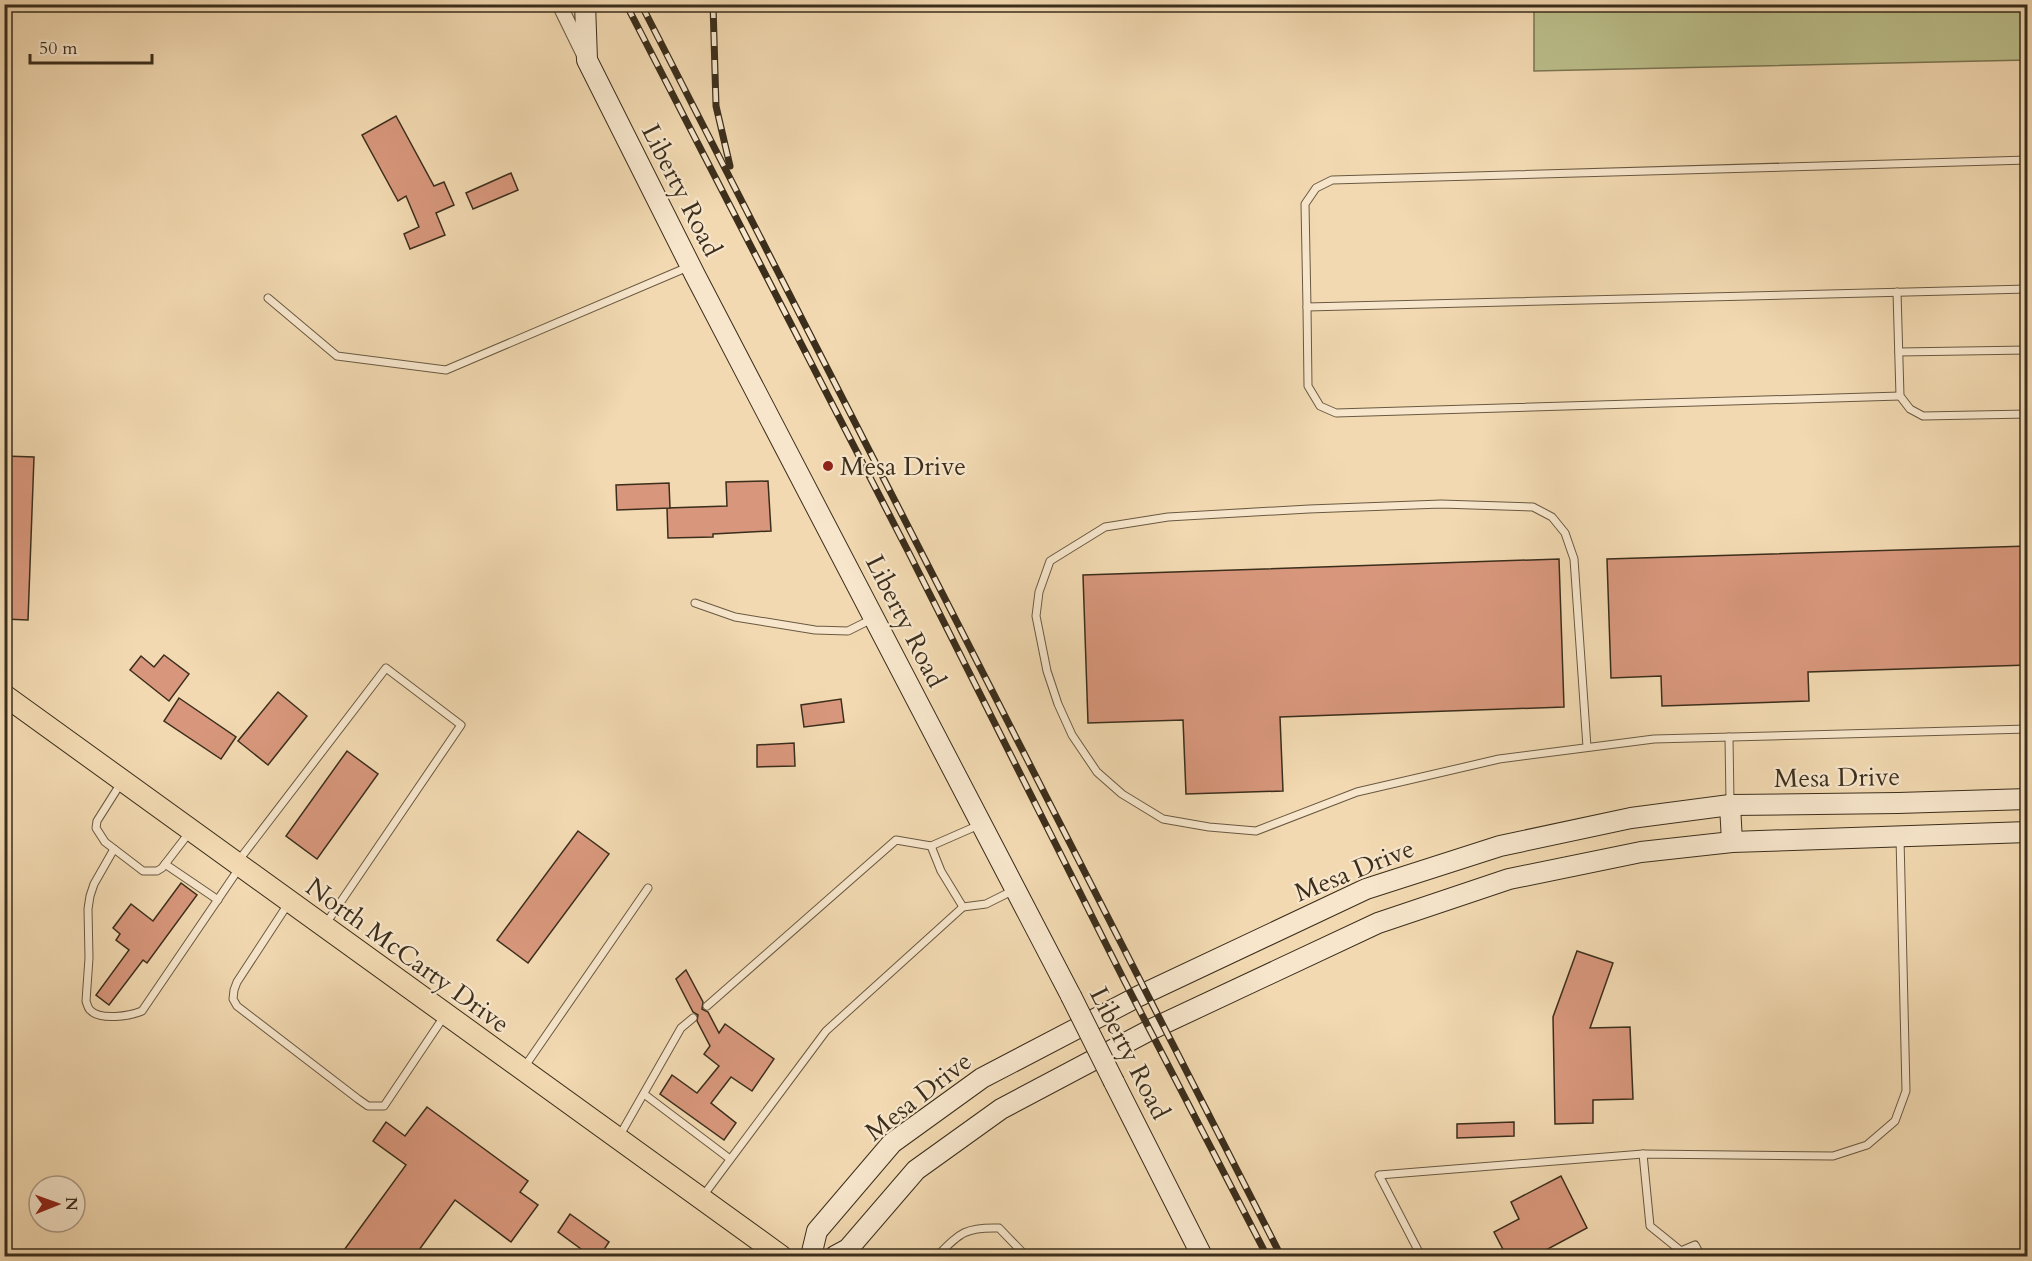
<svg xmlns="http://www.w3.org/2000/svg" width="2032" height="1261" font-family="Cardo,serif">
<rect width="100%" height="100%" fill="#f2d9b1"/>
<filter id="stains"><feTurbulence type="fractalNoise" baseFrequency=".00333" numOctaves="4"/><feColorMatrix values="0 0 0 0 .2 0 0 0 0 .09 0 0 0 0 .02 0 0 0 .5 -.17"/></filter>
<radialGradient id="worn" r=".72"><stop offset=".6" stop-color="#630" stop-opacity="0"/><stop offset="1" stop-color="#630" stop-opacity=".3"/></radialGradient>
<path fill="#bbbf8b" stroke="#7b7654" stroke-width="1.5" d="M1534 5H2027V60L1534 71Z"/>
<g fill="#d8977c" stroke="#3b2e1c" stroke-width="1.5">
<path d="M396 116 434 186 444 182 454 205 436 213 445 235 410 249 404 234 419 227 406 196 398 201 362 135Z"/>
<path d="M511 173 518 190 473 209 466 193Z"/>
<path d="M4 456 34 457 28 620 4 619Z"/>
<path d="M768 481 771 531 713 534V537L668 538 667 508 727 506 726 482Z"/>
<path d="M669 483 670 508 617 510 616 485Z"/>
<path d="M2028 546V665L1808 672 1809 701 1662 706 1661 676 1611 678 1607 559Z"/>
<path d="M1559 559 1564 707 1280 717 1283 791 1186 794 1183 720 1088 723 1083 575Z"/>
<path d="M164 655 189 674 169 701 130 670 141 656 154 667Z"/>
<path d="M278 692 307 716 268 765 238 741Z"/>
<path d="M179 698 236 737 221 759 164 721Z"/>
<path d="M841 699 844 722 804 727 801 705Z"/>
<path d="M794 743 795 766 757 767V745Z"/>
<path d="M347 751 378 774 317 859 286 836Z"/>
<path d="M578 831 609 854 528 963 497 940Z"/>
<path d="M181 883 197 895 147 963 143 960 109 1005 96 995 129 950 116 940 120 934 113 928 131 904 153 921Z"/>
<path d="M1577 951 1613 963 1590 1028 1630 1027 1633 1099 1593 1100V1123L1555 1124 1553 1017Z"/>
<path d="M686 970 703 1002 702 1009 708 1012 719 1033 725 1024 774 1059 752 1091 731 1077 711 1103 736 1123 724 1140 660 1094 672 1075 697 1093 719 1066 704 1054 710 1046 697 1021 698 1015 693 1012 676 979Z"/>
<path d="M427 1107 528 1181 520 1192 538 1205 511 1242 455 1200 414 1257H339L406 1165 373 1141 386 1122 405 1136Z"/>
<path d="M1514 1122V1136L1457 1138V1124Z"/>
<path d="M1561 1176 1587 1228 1533 1257H1507L1494 1232 1519 1219 1511 1202Z"/>
<path d="M570 1214 609 1242 599 1257H592L558 1232Z"/>
</g>
<g fill="none" stroke-linecap="round" stroke-linejoin="round">
<g stroke="#695941" stroke-width="9">
<g id="service">
<path d="M2028 160 1332 180 1316 188 1305 204 1307 307 2028 289"/>
<path d="M1897 292 1900 396 1910 409 1923 416 2028 414"/>
<path d="M268 298 337 356 446 370 688 267"/>
<path d="M1307 307 1308 386 1320 406 1336 413 1900 396"/>
<path d="M1899 352 2028 350"/>
<path d="M695 603 735 617 815 630 848 631 872 619"/>
<path d="M1729 737 1730 802"/>
<path d="M1587 747 1574 559 1565 533 1552 517 1533 507 1441 504 1309 509 1168 517 1105 527 1050 561 1039 592 1036 616 1047 671 1058 704 1072 735 1097 772 1122 794 1163 819 1209 827 1256 831 1357 792 1499 759 1654 739 2028 729"/>
<path d="M121 783 97 821 96 828 105 842 143 871H157L162 868 189 833"/>
<path d="M931 846 941 871 963 907 986 904 1014 890"/>
<path d="M114 849 94 884 90 896 88 909 89 958 86 1001C87 1004 88 1008 90 1010 100 1021 130 1016 142 1011L240 867"/>
<path d="M239 860 386 668 461 725 325 925"/>
<path d="M165 864 218 900"/>
<path d="M288 904 237 982 234 990 233 999 237 1006 358 1099 368 1106H384L445 1015"/>
<path d="M707 1006 896 840 931 846 979 825"/>
<path d="M523 1069 648 888"/>
<path d="M644 1094 730 1159"/>
<path d="M620 1135 681 1028 693 1018"/>
<path d="M1643 1154 1650 1226 1681 1251 1695 1245 1701 1256"/>
<path d="M703 1196 826 1031 963 907"/>
<path d="M937 1256C960 1233 965 1227 999 1228L1026 1256"/>
<path d="M1421 1256 1379 1175 1643 1154 1833 1156 1867 1145 1895 1121 1906 1091 1900 838"/>
</g>
</g>
<g stroke="#695941" stroke-width="16">
<path id="minor" d="M559 4 584 55"/>
</g>
<g stroke="#3b2e1c" stroke-width="22">
<g id="secondary">
<path d="M585 4 587 60 695 275 1071 996"/>
<path d="M1730 805 1732 842"/>
<path d="M1114 1082 1202 1256"/>
<path d="M811 1256 817 1231 892 1143 982 1078 1139 996 1366 889 1500 846 1631 818 1730 805 1898 803 2028 799"/>
<path d="M835 1256 848 1249 916 1170 1001 1109 1152 1029 1378 923 1509 879 1641 852 1732 842 2028 832"/>
</g>
</g>
<g stroke="#3b2e1c" stroke-width="23">
<path id="primary" d="M4 695 781 1256"/>
</g>
<use href="#service" stroke="#f7e6cc" stroke-width="7"/>
<use href="#minor" stroke="#f7e6cc" stroke-width="14"/>
<use href="#secondary" stroke="#f7e6cc" stroke-width="20"/>
<use href="#primary" stroke="#f2d9b1" stroke-width="21"/>
<g stroke="#3b2e1c" stroke-width="7">
<g id="rail">
<path d="M626 4 910 555 1125 982 1267 1256"/>
<path d="M641 4 1281 1256"/>
<path d="M713 4 716 106 730 166"/>
</g>
</g>
<use href="#rail" stroke="#f7e6cc" stroke-width="4.5" stroke-dasharray="14" stroke-linecap="butt"/>
<g stroke="#3b2e1c" stroke-width="22" stroke-linecap="butt">
<path id="secondary-bridge" d="M1071 996 1114 1082"/>
</g>
<use href="#secondary-bridge" stroke="#f7e6cc" stroke-width="20"/>
</g>
<circle fill="#8f2418" stroke="#f7e6cc" stroke-width="2" cx="828" cy="466" r="6"/>
<g text-anchor="middle" stroke-width="4.5" stroke-linejoin="round" paint-order="stroke">
<g font-size="26" fill="#3b2e1c" stroke="#f7e6cc">
<text transform="translate(682 190) rotate(63)" y="9">Liberty Road</text>
<text transform="translate(906 621) rotate(63)" y="9">Liberty Road</text>
<text transform="translate(1837 777) rotate(-1)" y="9">Mesa Drive</text>
<text transform="translate(1354 870) rotate(-22)" y="9">Mesa Drive</text>
<text transform="translate(408 955) rotate(36)" y="9">North McCarty Drive</text>
<text transform="translate(1130 1053) rotate(63)" y="9">Liberty Road</text>
<text transform="translate(918 1096) rotate(-38)" y="9">Mesa Drive</text>
</g>
<g font-size="26" fill="#3b2e1c" stroke="#f7e6cc" text-anchor="start">
<text x="840" y="475">Mesa Drive</text>
</g>
</g>
<rect width="2032" height="1261" fill="none" stroke="#f2d9b1" stroke-width="24"/>
<rect x="6" y="6" width="2020" height="1249" fill="none" stroke="#3b2e1c" stroke-width="3"/>
<rect x="12" y="12" width="2008" height="1237" fill="none" stroke="#3b2e1c" stroke-width="1.5"/>
<g transform="translate(57 1204) rotate(89)"><circle r="28" fill="#f7e6cc" stroke="#ac9c86" stroke-width="1.5"/>
<path d="M0-4.5L10 22L0 15L-10 22Z" fill="#8f2418"/>
<text y="-9" font-size="16" font-weight="bold" text-anchor="middle" fill="#3b2e1c">N</text>
</g>
<path d="M30 54v9h122v-9" fill="none" stroke="#3b2e1c" stroke-width="3"/>
<text x="39" y="54" font-size="18" fill="#3b2e1c" stroke="#f7e6cc" stroke-width="4.5" paint-order="stroke">50 m</text>
<rect width="100%" height="100%" filter="url(#stains)"/>
<rect width="100%" height="100%" fill="url(#worn)"/>
</svg>
